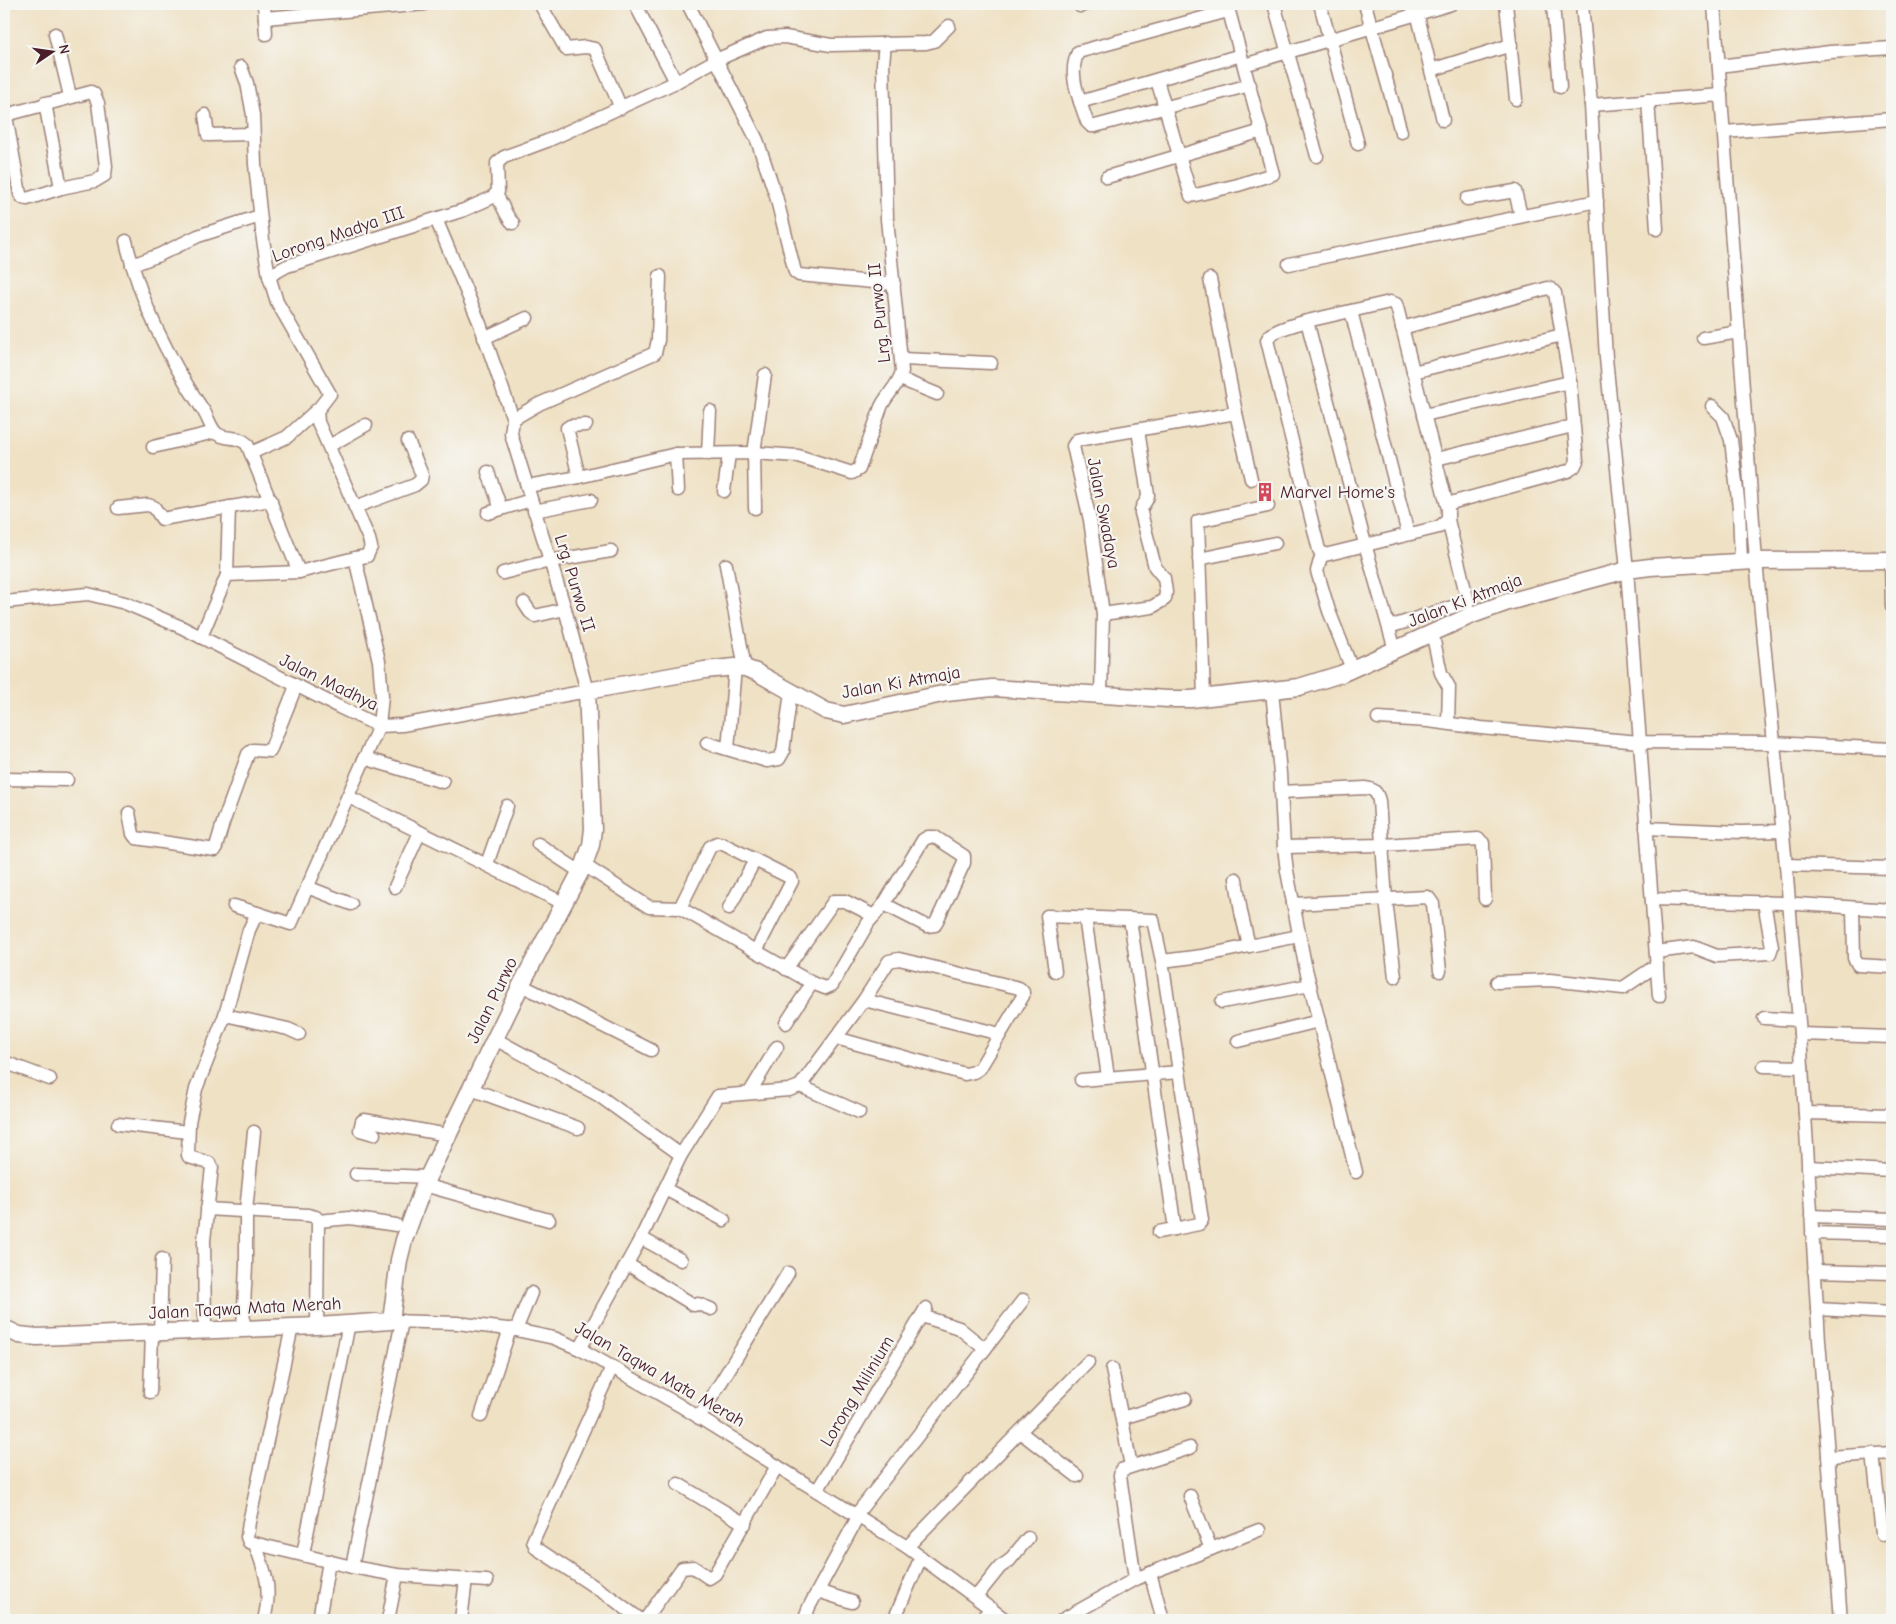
<svg xmlns="http://www.w3.org/2000/svg" width="1896" height="1624" font-family="'Comic Neue',sans-serif">
<rect width="100%" height="100%" fill="#f6f6f2"/>
<filter id="ink" filterUnits="userSpaceOnUse"><feTurbulence type="fractalNoise" baseFrequency=".02" numOctaves="2"/><feDisplacementMap in="SourceGraphic" scale="10" xChannelSelector="R" yChannelSelector="G"/><feConvolveMatrix kernelMatrix="1 2 1 2 8 2 1 2 1" color-interpolation-filters="sRGB"/></filter>
<filter id="wash" filterUnits="userSpaceOnUse"><feTurbulence type="fractalNoise" baseFrequency=".0096" numOctaves="4" result="noise"/><feDisplacementMap in="SourceGraphic" scale="20" xChannelSelector="R" yChannelSelector="G"/><feGaussianBlur stdDeviation="1.12" result="paint"/><feColorMatrix in="noise" values="0 0 0 0 0 0 0 0 0 0 0 0 0 0 0 0 0 1.4 0 .05"/><feComposite in="paint" operator="in"/></filter>
<g filter="url(#wash)">
<rect width="100%" height="100%" fill="#efe1c4"/>
</g>
<g filter="url(#ink)">
<g fill="none" stroke-linecap="round" stroke-linejoin="round">
<g stroke="#9c8078" stroke-width="15">
<g id="street">
<path d="M264 4 266 34"/>
<path d="M540 4 566 49 586 47 595 49 621 108"/>
<path d="M635 4 676 82"/>
<path d="M688 4 757 140 776 196 795 272 799 275 894 284"/>
<path d="M1274 4 1317 156"/>
<path d="M1320 4 1358 144"/>
<path d="M1365 4 1401 132"/>
<path d="M1415 4 1443 120"/>
<path d="M1506 4 1516 99"/>
<path d="M1553 4 1560 87"/>
<path d="M1582 4 1591 105 1606 358 1627 570 1659 996"/>
<path d="M1714 4 1756 561 1786 865 1800 1034 1819 1340 1841 1620"/>
<path d="M1080 6 1087 4"/>
<path d="M1228 11 1078 52C1067 75 1080 100 1087 122L1091 126H1095L1250 85"/>
<path d="M265 18 425 4"/>
<path d="M55 34 70 96"/>
<path d="M1244 65 1451 4"/>
<path d="M1719 66 1830 52 1892 48"/>
<path d="M241 67 247 83 253 115 255 164 263 240 269 276"/>
<path d="M1431 70 1511 45"/>
<path d="M1157 80 1191 196 1238 185 1273 174 1227 4"/>
<path d="M1648 100 1657 229"/>
<path d="M1080 102 1241 55"/>
<path d="M45 103 61 188"/>
<path d="M4 105 20 194 23 198 27 199 61 188 95 181 105 175 106 166 98 103 94 94 91 92 6 115"/>
<path d="M1591 105 1721 95"/>
<path d="M205 115 208 135 253 134"/>
<path d="M1724 132 1892 119"/>
<path d="M1107 177 1262 131"/>
<path d="M496 195C503 204 505 216 513 223"/>
<path d="M1467 199 1515 191 1521 216"/>
<path d="M436 219 480 324 513 419"/>
<path d="M126 241C140 302 168 358 203 410 208 417 210 427 216 433 225 441 236 434 247 444L299 572"/>
<path d="M1289 264 1597 201"/>
<path d="M132 265 159 255 198 236 260 216"/>
<path d="M1210 279 1236 413 1251 479"/>
<path d="M1351 311 1408 534"/>
<path d="M1307 321C1297 324 1270 330 1267 340L1319 550 1325 555 1439 527 1448 520V509L1398 311 1396 304 1390 302 1307 321 1365 544 1395 650"/>
<path d="M1402 328 1548 288 1551 289 1555 293 1562 335"/>
<path d="M484 338 527 318"/>
<path d="M1703 338 1739 332"/>
<path d="M902 359 991 363"/>
<path d="M1413 372 1562 335 1570 382 1424 415"/>
<path d="M900 379 937 394"/>
<path d="M1712 406 1723 417 1731 440 1739 508 1741 562"/>
<path d="M513 419 539 404 655 353 658 340 660 276"/>
<path d="M329 446 366 425"/>
<path d="M153 447 215 432"/>
<path d="M251 453 287 437 320 407 330 394 277 302 269 276 287 266 464 210 491 198 498 192 497 163 504 157 547 141 676 82 716 60 767 38 785 37 831 45 926 43 934 41 949 26"/>
<path d="M676 454 678 490"/>
<path d="M708 454 710 411"/>
<path d="M1436 459 1573 426"/>
<path d="M488 472 501 509"/>
<path d="M579 477 567 428 570 426 586 425"/>
<path d="M527 486 579 477 676 454 754 453 798 456 852 473 859 469 881 407C887 394 899 385 902 371L887 219 883 64 885 43"/>
<path d="M724 491 729 454"/>
<path d="M1447 504 1568 471 1574 467 1577 461 1570 382"/>
<path d="M355 507 415 485 421 480 422 475 408 441"/>
<path d="M118 508 148 505 154 507 162 519 271 500"/>
<path d="M755 508 754 453 765 375"/>
<path d="M534 511 591 500"/>
<path d="M488 513 531 500"/>
<path d="M1322 553 1317 571 1329 611 1352 669"/>
<path d="M1199 559 1275 543"/>
<path d="M1891 560 1892 606"/>
<path d="M726 565 745 668"/>
<path d="M503 573 550 561 611 551"/>
<path d="M227 575 229 507"/>
<path d="M4 602 88 594 125 603 181 627 339 707 379 726 402 725 587 691 565 609 511 434 513 419"/>
<path d="M524 603 530 612 535 616 565 609"/>
<path d="M1103 614 1152 607 1165 599 1166 592 1164 578 1155 567 1141 513C1140 505 1148 502 1148 495L1138 430"/>
<path d="M1389 627 1468 602 1448 520"/>
<path d="M1432 632 1441 673 1449 687 1448 723"/>
<path d="M201 637 227 575 299 572 355 558"/>
<path d="M1272 691 1280 773 1284 847 1287 871 1305 965 1356 1172"/>
<path d="M1101 695 1103 614 1090 520 1073 446 1077 440 1236 413"/>
<path d="M1204 698 1198 521 1268 506"/>
<path d="M1378 718 1428 721 1481 728 1640 742 1770 743 1892 749"/>
<path d="M707 743 767 761 779 759 783 752 791 692"/>
<path d="M728 749 735 667"/>
<path d="M364 758 443 782"/>
<path d="M4 779 67 780"/>
<path d="M1281 792 1365 788C1374 789 1377 792 1379 801L1386 900 1395 977"/>
<path d="M349 797 563 903"/>
<path d="M129 813 133 834 136 838 215 850 223 823 248 754 253 750 270 751 296 686"/>
<path d="M1646 828 1741 832 1782 831"/>
<path d="M538 844 579 871"/>
<path d="M1284 847 1383 845 1478 839 1483 843V847L1485 899"/>
<path d="M487 864 507 806"/>
<path d="M584 865 649 907 680 908 812 983 825 988 832 985 868 923 884 904 923 840 928 837H935L964 856V863L935 925 927 926 884 904"/>
<path d="M1786 865 1892 868"/>
<path d="M1236 879 1241 912 1249 946 1299 936"/>
<path d="M307 887 351 904"/>
<path d="M395 887 420 832"/>
<path d="M1652 899 1782 903 1892 910"/>
<path d="M1293 904 1428 897 1433 904 1440 971"/>
<path d="M234 906 257 913"/>
<path d="M680 908 710 847 717 843 723 844 791 878 792 881 756 951"/>
<path d="M729 908 755 860"/>
<path d="M1853 908 1854 958 1858 965 1892 967"/>
<path d="M1085 917 1108 1077"/>
<path d="M1130 919 1175 1229"/>
<path d="M1656 952 1694 947 1717 956 1770 953 1772 947 1764 902"/>
<path d="M786 969 834 901H845L874 916"/>
<path d="M1055 971 1047 916 1153 920 1162 961 1202 956 1249 946"/>
<path d="M1497 982 1550 980 1623 988 1657 965"/>
<path d="M521 985 651 1050"/>
<path d="M864 1000 1000 1034"/>
<path d="M1222 1002 1310 985"/>
<path d="M225 1015 288 1029 299 1034"/>
<path d="M1764 1018 1798 1020"/>
<path d="M786 1023 812 983"/>
<path d="M1800 1034 1892 1037"/>
<path d="M495 1039 598 1095 681 1155"/>
<path d="M1238 1041 1319 1021"/>
<path d="M4 1062 50 1079"/>
<path d="M1764 1066 1802 1067"/>
<path d="M1081 1080 1179 1072"/>
<path d="M800 1086 859 1112"/>
<path d="M471 1089 578 1128"/>
<path d="M750 1092 777 1047"/>
<path d="M1805 1113 1892 1115"/>
<path d="M118 1124 188 1132"/>
<path d="M374 1134 360 1130 362 1121 364 1120 448 1135"/>
<path d="M1808 1167 1892 1171"/>
<path d="M356 1174 428 1177"/>
<path d="M424 1185 549 1220"/>
<path d="M665 1189 724 1220"/>
<path d="M207 1209 308 1215 316 1217 318 1221 317 1326"/>
<path d="M1811 1216 1892 1219"/>
<path d="M318 1221 350 1218 396 1225"/>
<path d="M1159 1232 1199 1224 1202 1220 1162 961"/>
<path d="M1812 1233 1892 1235"/>
<path d="M641 1238 681 1260"/>
<path d="M627 1264 694 1305 698 1304 711 1309"/>
<path d="M1814 1271 1892 1273"/>
<path d="M1817 1309 1892 1313"/>
<path d="M922 1316 959 1328 985 1349"/>
<path d="M391 1321 457 1323 516 1330 554 1338 580 1349 679 1405 907 1547 1006 1620"/>
<path d="M292 1327 249 1522 247 1537 249 1542 352 1567 397 1575 487 1581"/>
<path d="M243 1328 246 1265V1211L254 1132"/>
<path d="M205 1330 204 1240 212 1167 209 1163 189 1157 188 1155 189 1122 196 1089 225 1015 249 930 257 913 291 924 379 726 382 696 379 661 355 558 367 556 371 547 369 539 318 422 317 410"/>
<path d="M516 1330 531 1293"/>
<path d="M160 1333 162 1259"/>
<path d="M580 1349 641 1238 681 1155 718 1096 789 1090 800 1086 864 1000 889 961 899 959 1019 988 1023 992V996L980 1068 974 1072 965 1074 836 1038"/>
<path d="M612 1367 533 1541 536 1548 613 1599 641 1620"/>
<path d="M1112 1369 1131 1466"/>
<path d="M150 1392 152 1333"/>
<path d="M481 1416 510 1329"/>
<path d="M699 1418 788 1273"/>
<path d="M1122 1418 1185 1399"/>
<path d="M1020 1432 1077 1476"/>
<path d="M1873 1454 1882 1534"/>
<path d="M1828 1457 1892 1453"/>
<path d="M678 1484 745 1524"/>
<path d="M817 1491 926 1308"/>
<path d="M1190 1496 1211 1549"/>
<path d="M856 1515 1023 1300"/>
<path d="M255 1544C266 1574 272 1588 264 1620"/>
<path d="M907 1547 1088 1362"/>
<path d="M303 1554 349 1323"/>
<path d="M352 1567 402 1321"/>
<path d="M1150 1573 1163 1620"/>
<path d="M1135 1579 1259 1530"/>
<path d="M818 1591 852 1602"/>
<path d="M976 1597 1000 1567 1009 1561 1028 1538"/>
<path d="M319 1620 329 1561"/>
<path d="M388 1620 397 1575"/>
<path d="M461 1620 466 1579"/>
<path d="M645 1620 682 1568 693 1567 709 1578 715 1574 777 1466"/>
<path d="M804 1620 809 1607 858 1517"/>
<path d="M894 1620 921 1557"/>
<path d="M980 1620 992 1609"/>
<path d="M1062 1620 1135 1579 1120 1476 1121 1470 1190 1448"/>
</g>
</g>
<g stroke="#9c8078" stroke-width="19">
<path id="secondary" d="M4 1328 19 1335 37 1337 317 1326 391 1321 399 1260 404 1240 424 1185 521 985 584 865 591 845 593 829 587 691 705 670 735 667 745 668 756 672 826 711 844 715 947 693 992 688 1168 699H1191L1299 687 1341 674 1472 615 1508 602 1627 570 1650 567 1756 561 1892 560"/>
</g>
<use href="#street" stroke="#fff" stroke-width="12"/>
<use href="#secondary" stroke="#fff" stroke-width="16"/>
</g>
</g>
<defs>
<g id="building-bare" transform="scale(1.5)"><path d="M-4-6H4V6H1V3H-1V6H-4ZM-2.5-4.3h1.7v1.8h-1.7ZM.8-4.3h1.7v1.8H.8ZM-2.5-1h1.7V.8h-1.7ZM.8-1h1.7V.8H.8Z" fill="#d1495b" stroke="#f6f6f2" stroke-width="2.5" paint-order="stroke"/></g>
</defs>
<g fill-rule="evenodd">
<use href="#building-bare" x="1265" y="492"/>
</g>
<g text-anchor="middle" stroke-width="4.5" stroke-linejoin="round" paint-order="stroke">
<g font-size="18" fill="#4a1f2b" stroke="#f6f6f2">
<text transform="translate(338 234) rotate(-19)" y="6">Lorong Madya III</text>
<text transform="translate(879 313) rotate(-96)" y="6">Lrg. Purwo II</text>
<text transform="translate(1104 513) rotate(79)" y="6">Jalan Swadaya</text>
<text transform="translate(575 583) rotate(73)" y="6">Lrg. Purwo II</text>
<text transform="translate(1465 600) rotate(-21)" y="6">Jalan Ki Atmaja</text>
<text transform="translate(329 682) rotate(26)" y="6">Jalan Madhya</text>
<text transform="translate(901 682) rotate(-10)" y="6">Jalan Ki Atmaja</text>
<text transform="translate(492 1000) rotate(-64)" y="6">Jalan Purwo</text>
<text transform="translate(245 1308) rotate(-3)" y="6">Jalan Taqwa Mata Merah</text>
<text transform="translate(660 1374) rotate(30)" y="6">Jalan Taqwa Mata Merah</text>
<text transform="translate(857 1391) rotate(-59)" y="6">Lorong Milinium</text>
</g>
<g font-size="18" fill="#4a1f2b" stroke="#f6f6f2" text-anchor="start">
<text x="1280" y="498">Marvel Home's</text>
</g>
</g>
<rect width="1896" height="1624" fill="none" stroke="#f6f6f2" stroke-width="20"/>
<g transform="translate(52 52) rotate(77)" stroke="#f6f6f2" stroke-width="4" paint-order="stroke">
<path d="M0-4L9 19L0 12L-9 19Z" fill="#4a1f2b"/>
<text y="-8" font-size="14" font-weight="bold" text-anchor="middle" fill="#4a1f2b">N</text>
</g>
</svg>
